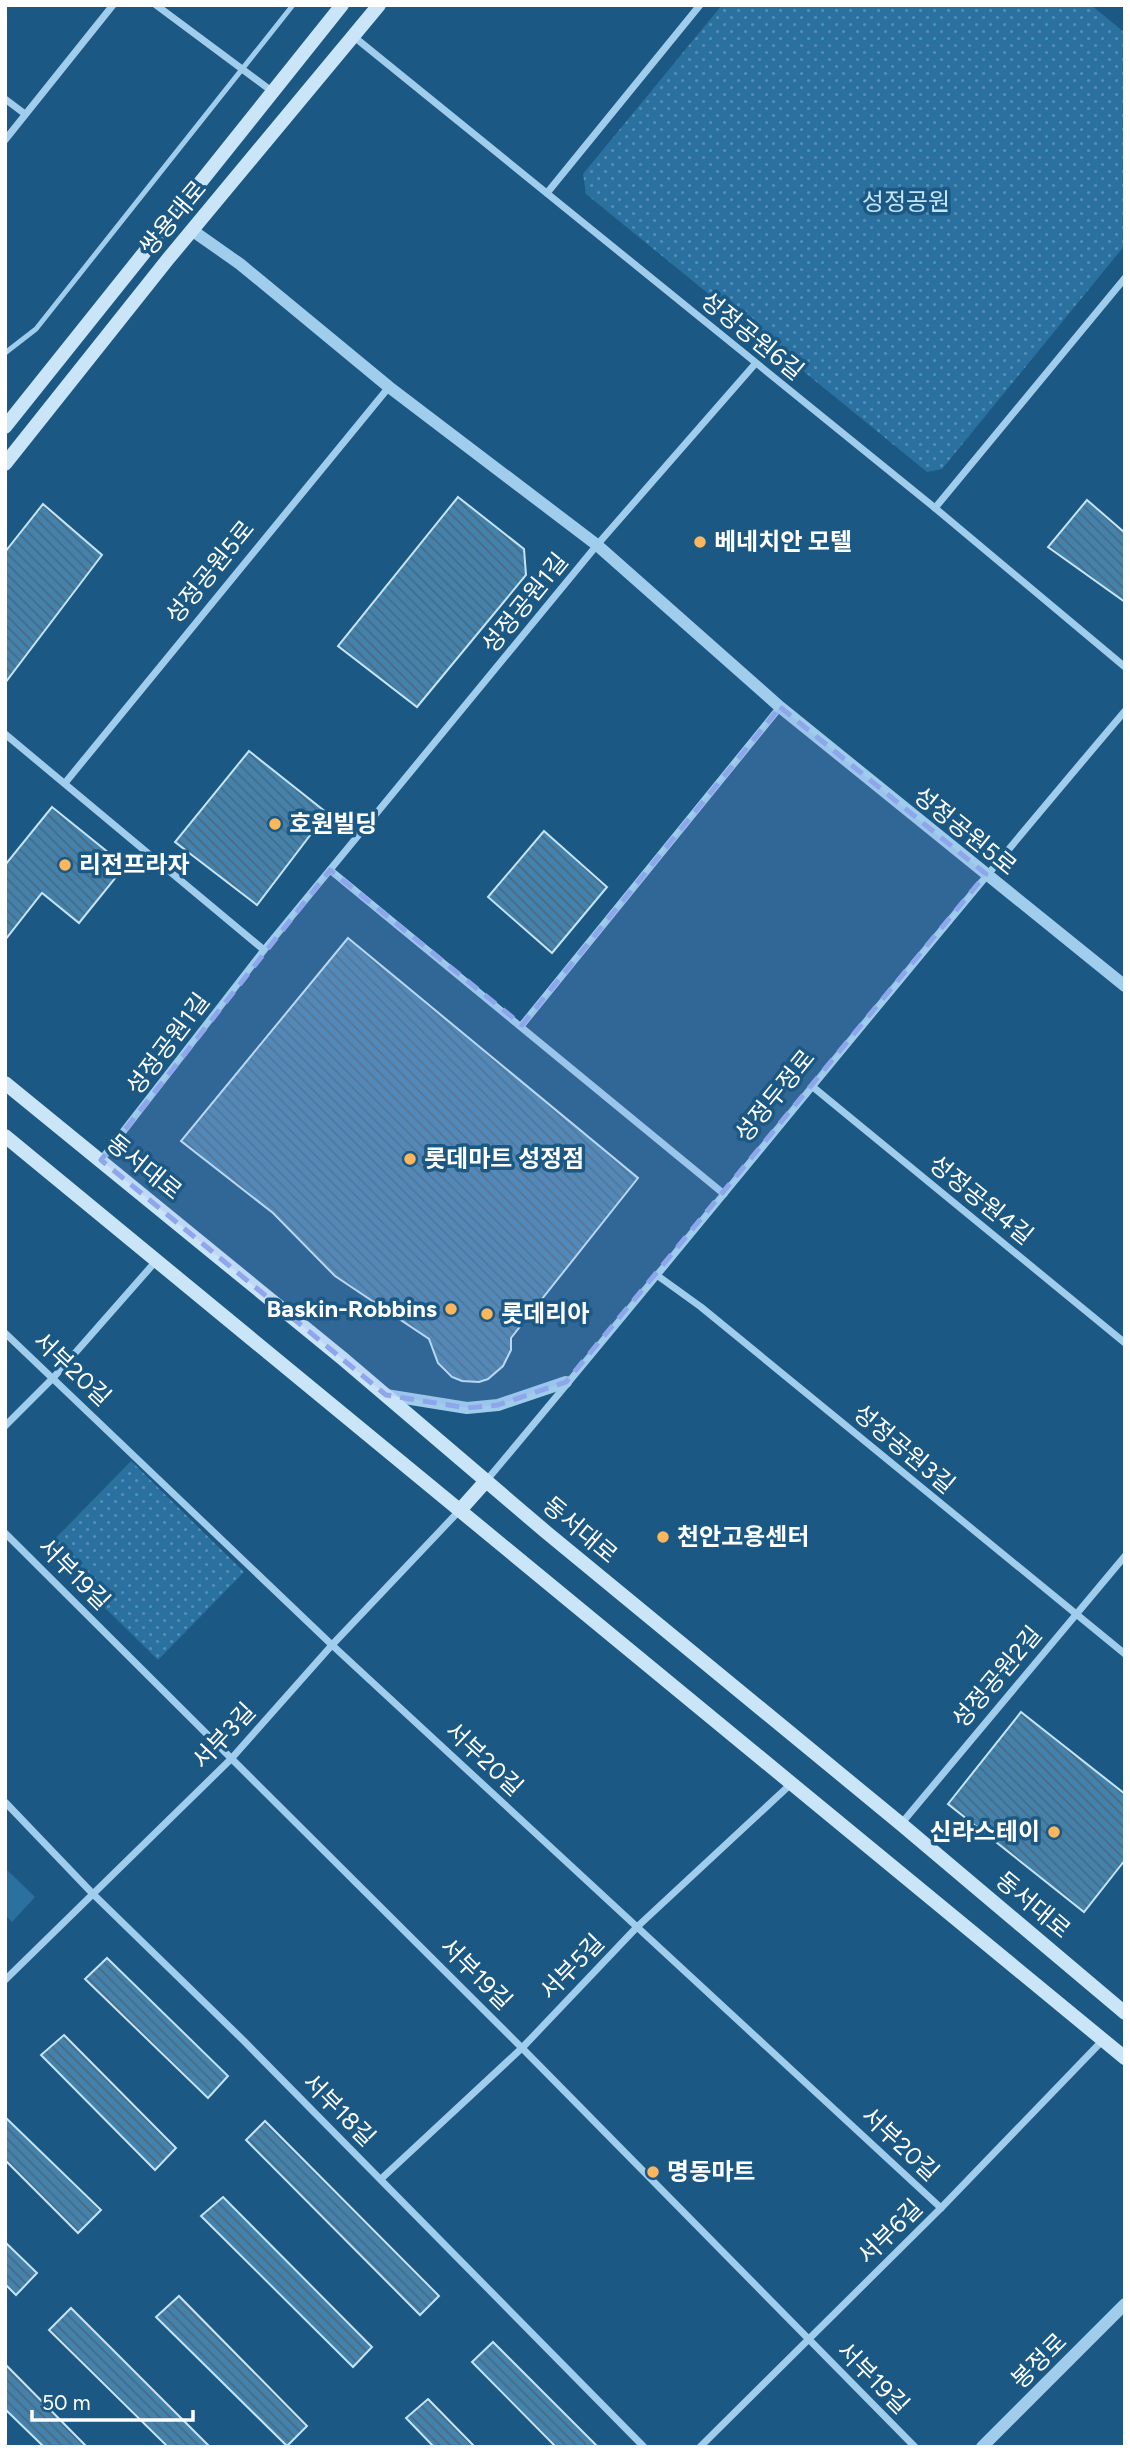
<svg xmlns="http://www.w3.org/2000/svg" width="1130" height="2452" font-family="Figtree,'Noto Sans KR',sans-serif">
<defs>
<pattern id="grass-dots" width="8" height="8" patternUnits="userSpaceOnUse" patternTransform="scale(1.75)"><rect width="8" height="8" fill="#2a71a0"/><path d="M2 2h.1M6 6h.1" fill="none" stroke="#558db3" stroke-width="1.8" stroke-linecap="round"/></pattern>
<pattern id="building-back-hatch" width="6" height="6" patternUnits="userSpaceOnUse" patternTransform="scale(1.75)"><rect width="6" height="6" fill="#4482ac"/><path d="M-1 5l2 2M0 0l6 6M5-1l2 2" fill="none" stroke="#486a81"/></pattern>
</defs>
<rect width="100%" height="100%" fill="#1b5883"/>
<g fill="url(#grass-dots)">
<path d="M722 5H1091L1125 33V245L942 469 927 472 586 194 583 174Z"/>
<path d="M131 1461 244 1572 158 1660 45 1549Z"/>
</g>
<path fill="#2a71a0" d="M5 1868 35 1897 12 1922 5 1915Z"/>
<g fill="url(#building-back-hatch)" stroke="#c4e4f8" stroke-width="2">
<path d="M458 497 524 549 526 575 417 707 338 646Z"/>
<path d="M1087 500 1125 533V602L1048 547Z"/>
<path d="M43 504 102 555 5 683V552Z"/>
<path d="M249 751 327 813 257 905 175 842Z"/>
<path d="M52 807 125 866 79 923 42 893 5 940V865Z"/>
<path d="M544 831 607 887 552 953 488 897Z"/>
<path d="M348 938 638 1178 511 1338V1350L503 1366 488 1379 479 1382 462 1381 452 1377 438 1363 429 1339 335 1276 273 1213 181 1141Z"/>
<path d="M1021 1712 1125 1794V1860L1084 1912 948 1804Z"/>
<path d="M107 1958 228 2076 208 2098 85 1979Z"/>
<path d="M64 2035 176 2148 155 2170 41 2055Z"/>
<path d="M5 2117 101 2210 78 2233 5 2160Z"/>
<path d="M265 2121 439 2296 420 2315 246 2140Z"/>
<path d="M223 2197 372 2347 353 2367 201 2216Z"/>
<path d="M5 2242 37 2273 16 2295 5 2284Z"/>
<path d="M179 2296 307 2426 287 2446 156 2317Z"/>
<path d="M71 2308 210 2447H168L49 2330Z"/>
<path d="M493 2342 598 2447H556L472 2362Z"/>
<path d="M5 2364 87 2447H44L5 2409Z"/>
<path d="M428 2399 475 2447H434L406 2418Z"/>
</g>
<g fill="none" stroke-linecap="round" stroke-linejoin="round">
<path stroke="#a0cdeb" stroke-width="5" d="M5 353 36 329 293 5"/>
<g stroke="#a0cdeb" stroke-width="7">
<path d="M156 5 273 92"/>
<path d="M353 36 935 508 1125 667"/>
<path d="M5 99 25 114"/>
<path d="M5 140 113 5"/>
<path d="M547 193 700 5"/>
<path d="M935 508 1125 278"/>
<path d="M5 734 264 950"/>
<path d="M65 783 389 387"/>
<path d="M330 870 724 1194"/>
<path d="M522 1025 780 707"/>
<path d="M813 1087 1125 1343"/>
<path d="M101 1160 264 950 597 545 755 364"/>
<path d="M658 1276 701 1307 1125 1654"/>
<path d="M5 1333 332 1645 941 2208"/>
<path d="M5 1426 54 1377 156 1261"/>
<path d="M486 1481C701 1225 909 965 1125 711"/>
<path d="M5 1533 522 2048 915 2447"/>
<path d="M5 1802 93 1894 244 2041 644 2447"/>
<path d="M901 1824 1125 1556"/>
<path d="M5 1980 231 1759 332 1645 460 1510"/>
<path d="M381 2179 522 2048 637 1927 792 1783"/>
<path d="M700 2447 941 2208 1103 2040"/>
</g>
<g stroke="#a0cdeb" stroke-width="12">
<path d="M193 231 240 264 389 387 597 545 780 707 1125 986"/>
<path d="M386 1395 467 1408 498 1405 566 1382"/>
<path d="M982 2447 1125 2304"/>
</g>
<g stroke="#cbe5f8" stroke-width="14">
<path d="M5 427 342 5"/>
<path d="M5 464 168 259 379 5"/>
<path d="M5 1083 342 1358 546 1532 901 1824 1125 2013"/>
<path d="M5 1136 1125 2058"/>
<path d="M461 1509 486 1481"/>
</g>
</g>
<path fill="#8ea6ec" fill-opacity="0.2" stroke="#8ea6ec" stroke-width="5" stroke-dasharray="14 9" stroke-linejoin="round" d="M780 707 986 874 566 1382 498 1405 467 1408 386 1395 101 1160 330 870 522 1025Z"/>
<g fill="#fcb65c" stroke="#1b5883" stroke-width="2.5">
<circle cx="700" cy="542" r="7"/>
<circle cx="275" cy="824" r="7"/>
<circle cx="65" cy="865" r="7"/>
<circle cx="410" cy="1159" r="7"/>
<circle cx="451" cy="1309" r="7"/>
<circle cx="487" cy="1314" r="7"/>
<circle cx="663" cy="1537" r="7"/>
<circle cx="1054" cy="1832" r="7"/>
<circle cx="653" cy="2172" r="7"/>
</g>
<g text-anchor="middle" stroke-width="7" stroke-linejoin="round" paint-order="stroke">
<g font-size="24" fill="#c4e4f8" stroke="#1b5883">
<text x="906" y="210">성정공원</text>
</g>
<g font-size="24" fill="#fff" stroke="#1b5883">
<text transform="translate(173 218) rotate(-50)" y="8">쌍용대로</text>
<text transform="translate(752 336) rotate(39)" y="8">성정공원6길</text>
<text transform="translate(210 572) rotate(-51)" y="8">성정공원5로</text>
<text transform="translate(525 603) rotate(-51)" y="8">성정공원1길</text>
<text transform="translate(965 831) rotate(39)" y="8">성정공원5로</text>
<text transform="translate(168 1044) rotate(-53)" y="8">성정공원1길</text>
<text transform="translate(775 1096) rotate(-51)" y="8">성정두정로</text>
<text transform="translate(144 1167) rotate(39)" y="8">동서대로</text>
<text transform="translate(981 1200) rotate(39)" y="8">성정공원4길</text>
<text transform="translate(72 1369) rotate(43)" y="8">서부20길</text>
<text transform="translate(904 1449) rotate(40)" y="8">성정공원3길</text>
<text transform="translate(580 1530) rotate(40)" y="8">동서대로</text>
<text transform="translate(74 1574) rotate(45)" y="8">서부19길</text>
<text transform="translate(997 1677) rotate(-50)" y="8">성정공원2길</text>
<text transform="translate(224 1736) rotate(-47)" y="8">서부3길</text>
<text transform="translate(484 1759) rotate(43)" y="8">서부20길</text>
<text transform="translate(1033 1905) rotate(40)" y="8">동서대로</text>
<text transform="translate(572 1967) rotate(-46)" y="8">서부5길</text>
<text transform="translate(476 1974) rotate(45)" y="8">서부19길</text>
<text transform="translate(339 2110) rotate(45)" y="8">서부18길</text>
<text transform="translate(900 2144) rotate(43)" y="8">서부20길</text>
<text transform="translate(890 2232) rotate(-45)" y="8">서부6길</text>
<text transform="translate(1039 2361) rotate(-45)" y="8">봉정로</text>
<text transform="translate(873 2378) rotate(45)" y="8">서부19길</text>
</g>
<g font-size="24" font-weight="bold" fill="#fff" stroke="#1b5883" text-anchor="start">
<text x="714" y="550">베네치안 모텔</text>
<text x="289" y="832">호원빌딩</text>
<text x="79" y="873">리전프라자</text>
<text x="424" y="1167">롯데마트 성정점</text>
<text x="437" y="1317" text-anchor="end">Baskin-Robbins</text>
<text x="501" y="1322">롯데리아</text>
<text x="677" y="1545">천안고용센터</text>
<text x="1040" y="1840" text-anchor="end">신라스테이</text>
<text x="667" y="2180">명동마트</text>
</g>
</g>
<rect width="1130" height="2452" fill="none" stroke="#ffffff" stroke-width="14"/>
<path d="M32 2410v10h161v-10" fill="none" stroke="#ffffff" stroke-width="3.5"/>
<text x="42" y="2410" font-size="21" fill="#ffffff" stroke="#1b5883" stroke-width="5" paint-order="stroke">50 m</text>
</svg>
